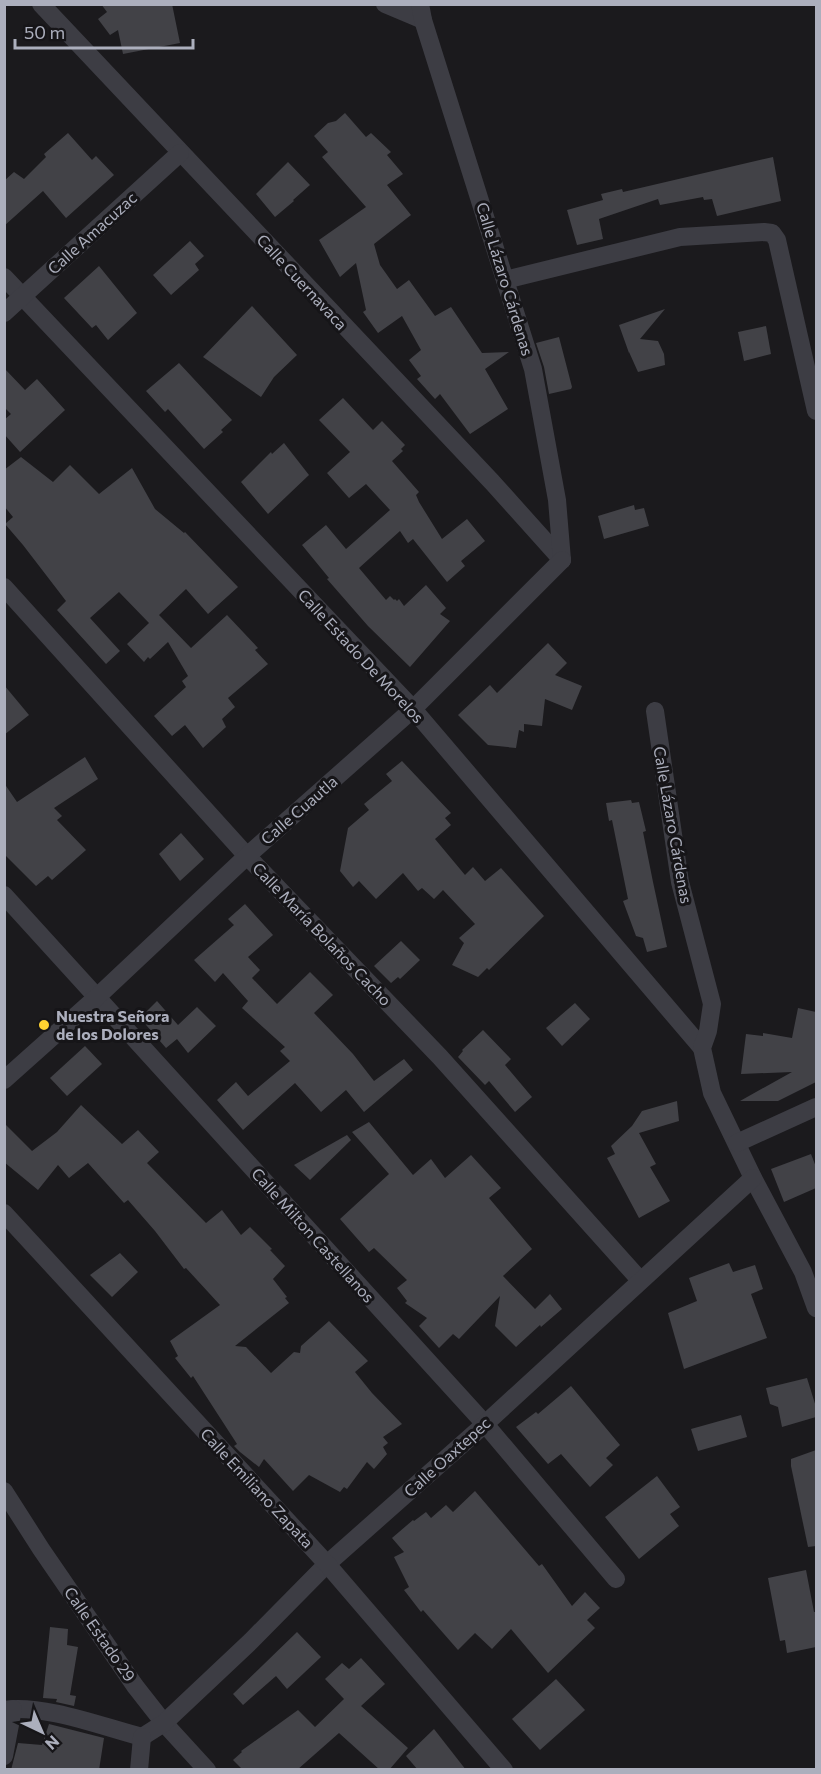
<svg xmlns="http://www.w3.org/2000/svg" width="821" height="1774" font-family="Commissioner,sans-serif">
<rect width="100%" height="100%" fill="#1b1a1d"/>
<g fill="#424247">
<path d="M101 4H172L180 43 123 54 118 30 110 35 98 19 107 12Z"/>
<path d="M345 113 366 137 371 133 391 152 387 155 403 174 387 185 411 215 374 244 380 265 397 289 409 280 435 316 451 307 482 353 509 352 485 369 508 409 470 434 440 394 435 399 417 379 421 376 409 360 421 350 402 316 378 333 363 312 366 310 356 263 340 277 319 240 366 207 322 157 328 152 314 136 328 123 336 121Z"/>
<path d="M68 133 92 160 96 156 114 175 66 218 43 191 4 226V181L14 172 24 179 46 157 44 154Z"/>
<path d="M773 157 781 201 717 216 712 199 704 200 703 197 660 205 658 199 599 219 603 239 577 245 567 210 603 200 601 194 622 189 623 192Z"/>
<path d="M288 162 310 185 293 200 294 201 275 217 256 194Z"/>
<path d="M190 241 204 256 195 264 199 270 171 295 153 275Z"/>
<path d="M99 266 137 313 108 340 96 325 92 328 64 298Z"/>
<path d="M252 306 297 355 274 377 261 397 203 357Z"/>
<path d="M665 309 640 339 658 341 664 354 665 365 638 372 629 352V353L619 325Z"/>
<path d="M766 326 771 354 744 361 738 332Z"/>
<path d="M559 337 572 387 571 389 549 394 544 367 536 343Z"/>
<path d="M179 363 232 420 221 430 223 432 204 449 168 409 165 412 146 391Z"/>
<path d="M4 368 25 390 37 379 65 410 20 452 4 434V420L11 414 4 407Z"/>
<path d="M343 398 373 430 382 421 405 445 401 449 403 451 392 461 419 492 416 495 419 502 442 539 467 519 485 541 461 561 465 566 447 582 413 539 408 543 400 531 359 568 386 600 390 596 394 600 395 599 397 601 399 599 404 606 426 585 446 608 440 614 450 621 410 667 368 626 327 579 329 578 302 545 326 525 346 549 390 510 366 484 349 498 327 473 350 452 319 420Z"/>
<path d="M284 443 309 475 268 514 241 482 271 452 272 454Z"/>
<path d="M21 457 53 482 70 465 99 494 132 468 155 509 184 533 185 532 238 587 208 614 186 589 159 615 191 648 227 615 258 648 255 650 268 664 228 698 235 707 222 719 226 727 203 748 185 725 172 736 154 716 186 687 182 681 188 676 168 642 150 659 148 657 144 662 127 644 149 623 119 592 90 618 120 651 106 664 57 610 66 601 23 545 5 524 13 517 4 506V470Z"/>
<path d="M634 505 635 510 644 508 649 526 604 539 598 516Z"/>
<path d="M548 643 567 663 555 675 582 686 572 710 545 699 542 726 524 724V732L519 730 516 748 488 745 458 715 490 685 497 693Z"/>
<path d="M4 685 29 715 4 735Z"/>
<path d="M85 757 98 779 54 808 62 816 57 820 86 850 52 880 48 876 36 886 4 854V783L17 802Z"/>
<path d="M402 761 451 813 445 818 451 825 435 839 465 875 473 867 485 881 501 868 544 916 489 970 487 968 478 977 452 965 464 943 459 938 475 924 443 890 434 899 422 888 418 891 403 873 376 899 359 881 353 887 340 871 348 828 369 810 364 804 392 781 386 774Z"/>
<path d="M631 800 632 803 639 802 646 831 643 832 653 882 667 947 647 952 643 938 636 936 623 901 628 899 612 820 609 821 606 803Z"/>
<path d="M181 833 204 859 180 881 159 854Z"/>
<path d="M245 904 273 935 248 957 260 970 252 978 277 1004 310 972 333 995 314 1013 353 1054 374 1081 404 1059 413 1070 364 1112 346 1090 321 1112 295 1083 243 1130 217 1100 236 1082 248 1096 290 1061 280 1051 285 1047 242 1008 248 1001 223 973 215 982 194 960 234 925 228 919Z"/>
<path d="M401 941 420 960 400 979 398 977 391 983 374 966Z"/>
<path d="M157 1001 178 1025 197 1007 216 1026 188 1053 177 1039 166 1048 140 1018Z"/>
<path d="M575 1003 590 1019 562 1046 546 1028Z"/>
<path d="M798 1008 816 1012V1082L778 1101H740L792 1072 741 1074 746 1034 763 1036V1033L792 1038Z"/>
<path d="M483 1030 511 1059 505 1065 532 1097 515 1112 489 1081 485 1085 458 1057 463 1051 462 1050Z"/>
<path d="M85 1046 102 1064 67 1096 50 1078Z"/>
<path d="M677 1101 679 1121 639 1133 656 1164 650 1167 670 1201 639 1218 607 1158 615 1154 611 1146 632 1126 642 1111Z"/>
<path d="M81 1105 122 1144 138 1130 159 1152 147 1163 206 1223 222 1210 241 1235 250 1227 272 1249 270 1250 285 1266 273 1279 287 1297 285 1298 289 1303 235 1346 246 1347 271 1373 294 1352 300 1353 301 1346 329 1321 368 1361 355 1372 372 1393 402 1424 383 1437 388 1443 383 1447 387 1454 374 1469 367 1462 347 1489 344 1487 340 1492 309 1475 293 1491 264 1459 259 1467 240 1452 234 1446 237 1444 193 1376 191 1378 175 1358 178 1356 170 1341 220 1305 186 1268 184 1269 155 1231 128 1200 124 1203 88 1163 69 1178 58 1165 38 1190 4 1162V1123L32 1151 57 1132Z"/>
<path d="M369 1122 413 1175 431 1159 445 1178 471 1155 501 1188 489 1198 532 1249 503 1276 535 1309 550 1294 562 1309 541 1327 540 1325 516 1347 495 1326 500 1296 459 1339 453 1334 439 1348 419 1326 427 1318 405 1303 407 1301 397 1288 407 1280 374 1248 369 1252 340 1219 389 1174 352 1132Z"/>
<path d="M347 1135 351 1140 310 1180 294 1165Z"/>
<path d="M811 1154 816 1167V1188L784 1202 771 1169Z"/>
<path d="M120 1253 138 1272 112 1297 90 1275Z"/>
<path d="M729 1263 733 1272 755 1265 763 1289 751 1294 767 1338 684 1369 668 1313 697 1301 689 1278Z"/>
<path d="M807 1378 816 1407V1417L782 1427 778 1407 770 1404 766 1388Z"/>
<path d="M571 1386 620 1445 606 1458 613 1465 590 1487 561 1454 548 1464 516 1427 536 1412 538 1414Z"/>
<path d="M741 1415 747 1437 698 1451 691 1429Z"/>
<path d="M816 1450V1546L808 1547 791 1466V1459Z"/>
<path d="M657 1476 680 1507 670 1514 679 1526 639 1559 605 1517Z"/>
<path d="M475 1491 539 1566 542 1564 572 1606 585 1592 600 1608 587 1620 595 1628 548 1673 511 1629 492 1649 475 1633 458 1650 423 1610 421 1612 404 1590 409 1587 394 1557 404 1552 392 1538 413 1520 414 1521 426 1512 431 1518 446 1505 453 1512Z"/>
<path d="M806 1570 814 1612H816V1647L787 1653 785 1640 780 1641 768 1578Z"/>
<path d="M50 1627 68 1629 67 1645 78 1647 70 1695 76 1696 74 1706 56 1702 57 1699 43 1698Z"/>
<path d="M297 1632 321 1657 287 1689 276 1676 243 1705 233 1694Z"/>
<path d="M361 1658 385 1684 361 1706 408 1748 389 1770H380L339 1733 297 1770H243L233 1760 242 1752 241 1751 298 1710 315 1727 344 1699 325 1679 342 1663 349 1669Z"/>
<path d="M556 1679 585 1710 540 1750 512 1719Z"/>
<path d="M49 1724 104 1738 99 1770H11L18 1743 42 1745Z"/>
<path d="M434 1729 466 1770H418L406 1756Z"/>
</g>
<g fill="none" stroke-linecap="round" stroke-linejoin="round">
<g stroke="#3d3d44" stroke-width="18">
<path d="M41 4 492 482 562 560"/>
<path d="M385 4 423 20"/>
<path d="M420 4 423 20 533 369 557 500 562 560"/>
<path d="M4 277 413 709 702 1048"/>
<path d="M505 280 680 237 764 232 772 233 777 240 816 411"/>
<path d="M4 313 180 153"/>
<path d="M4 587 247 856 440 1057 640 1280"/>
<path d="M655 711 680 882 712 1004 708 1031 702 1048 712 1093 753 1178 803 1272 816 1308"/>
<path d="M4 895 485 1424 616 1579"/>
<path d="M4 1080 97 997 247 856 413 709 562 560"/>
<path d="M737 1143 816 1107"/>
<path d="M4 1491 41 1549 135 1686 164 1723 207 1770"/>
<path d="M4 1710C44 1704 103 1727 142 1737"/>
<path d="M142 1737 164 1723 251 1641 327 1564 485 1424 753 1178"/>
<path d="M4 1756 13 1709"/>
<path d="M139 1770 142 1737"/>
</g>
<path stroke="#3d3d44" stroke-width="18" d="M4 1213 327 1564 504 1770"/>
</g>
<circle fill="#ffd231" stroke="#161518" stroke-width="2" cx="44" cy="1025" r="6"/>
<g text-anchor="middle" stroke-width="6" stroke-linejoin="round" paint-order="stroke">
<g font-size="16" fill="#acafbd" stroke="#161518">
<text transform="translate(92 233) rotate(-42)" y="6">Calle Amacuzac</text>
<text transform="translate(505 279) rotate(73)" y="6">Calle Lázaro Cárdenas</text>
<text transform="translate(302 282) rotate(47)" y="6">Calle Cuernavaca</text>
<text transform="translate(361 656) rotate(47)" y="6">Calle Estado De Morelos</text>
<text transform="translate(299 810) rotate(-41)" y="6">Calle Cuautla</text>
<text transform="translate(673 825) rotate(80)" y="6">Calle Lázaro Cárdenas</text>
<text transform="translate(322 934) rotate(46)" y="6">Calle María Bolaños Cacho</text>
<text transform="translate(313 1235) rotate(48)" y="6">Calle Milton Castellanos</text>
<text transform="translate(447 1457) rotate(-42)" y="6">Calle Oaxtepec</text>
<text transform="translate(257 1488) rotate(47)" y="6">Calle Emiliano Zapata</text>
<text transform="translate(100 1634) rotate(55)" y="6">Calle Estado 29</text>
</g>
<g font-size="16" font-weight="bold" fill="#acafbd" stroke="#161518" text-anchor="start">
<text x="56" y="1022">Nuestra Señora<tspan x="56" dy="18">de los Dolores</tspan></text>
</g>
</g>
<rect width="821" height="1774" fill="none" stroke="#acafbd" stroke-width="12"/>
<g transform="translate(42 1732) rotate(136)" stroke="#161518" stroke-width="4.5" paint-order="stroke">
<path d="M0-4.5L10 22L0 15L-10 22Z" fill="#acafbd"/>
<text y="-9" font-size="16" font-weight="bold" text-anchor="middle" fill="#acafbd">N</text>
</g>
<path d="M15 39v9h178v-9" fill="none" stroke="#acafbd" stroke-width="3"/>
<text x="24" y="39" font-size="18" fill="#acafbd" stroke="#161518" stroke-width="4.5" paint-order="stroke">50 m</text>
</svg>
